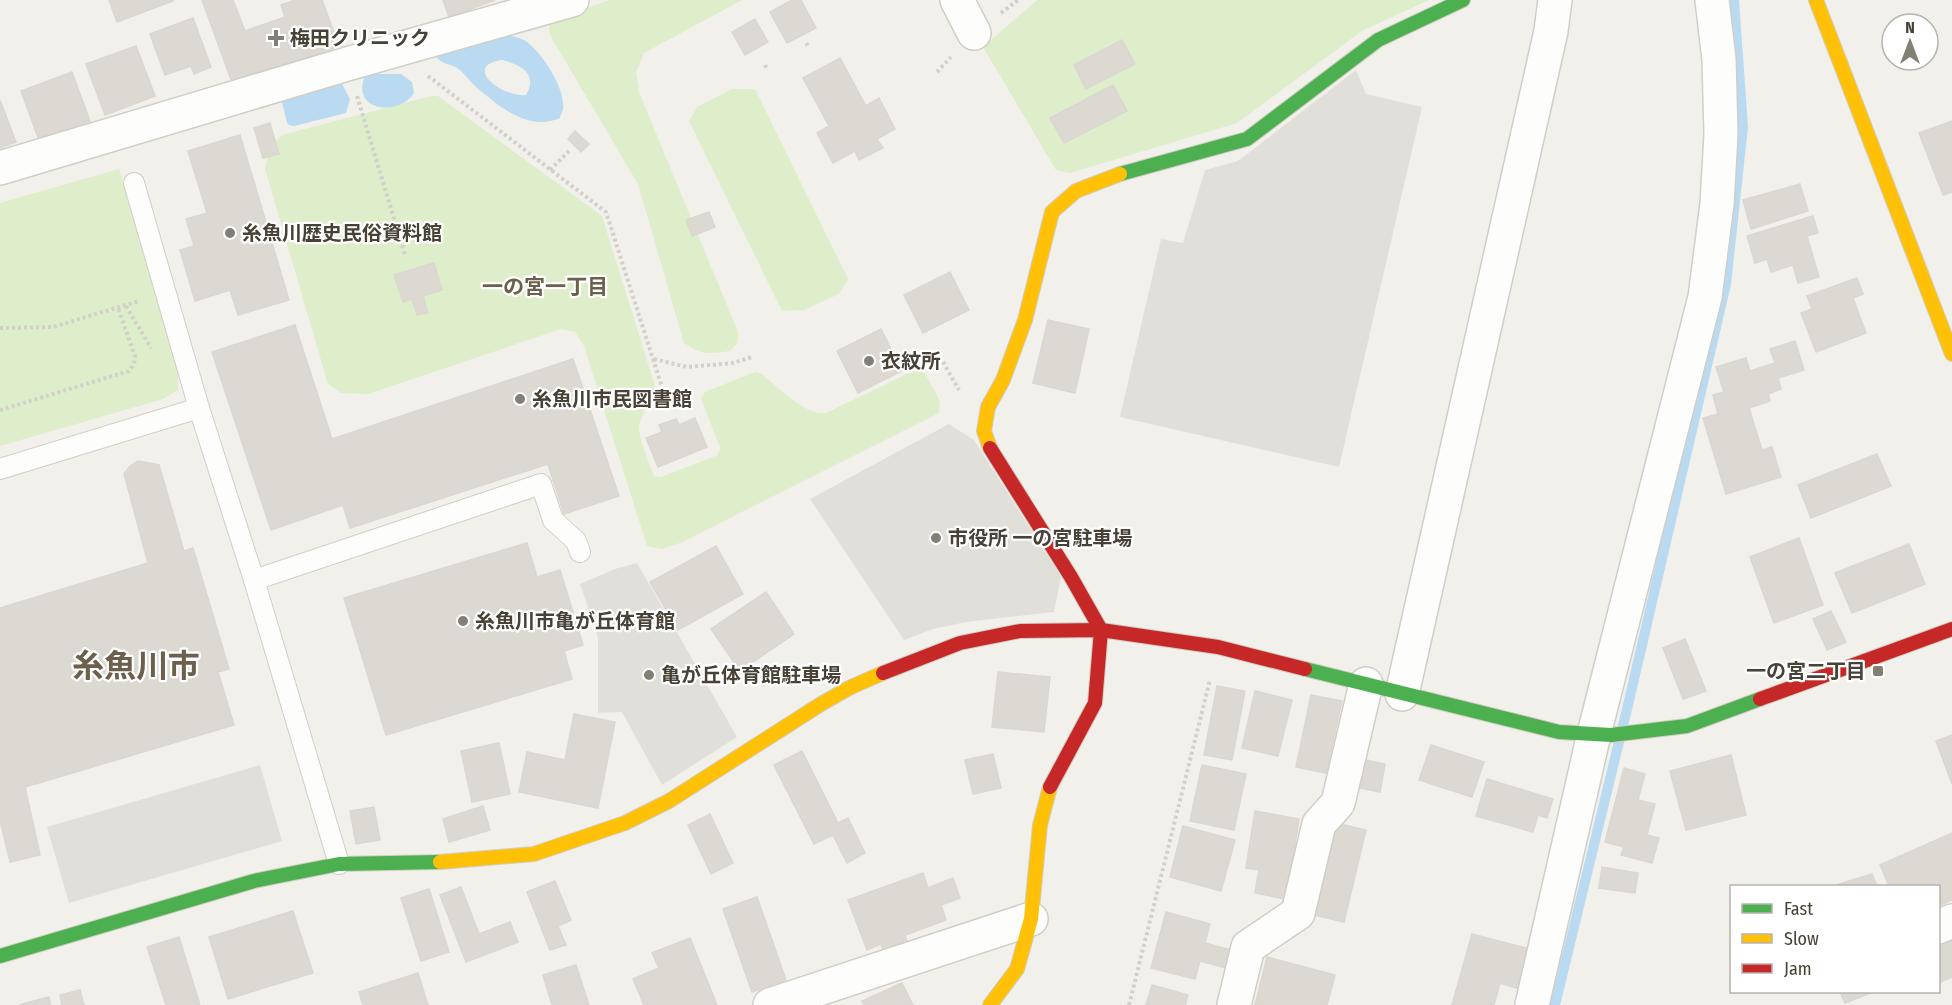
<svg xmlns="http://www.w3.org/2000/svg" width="1952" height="1005" font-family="'Fira Sans Condensed','Noto Sans JP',sans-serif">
<rect width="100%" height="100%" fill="#f2f0eb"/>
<g fill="#deedca">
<path d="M610 0H742L644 53 636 72 639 92 738 332V342L730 351C708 354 702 355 684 343L638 184 550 35 549 25 554 18Z"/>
<path d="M1037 0H1429L1362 31 1237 123 1070 173 1056 170 983 47Z"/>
<path d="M732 89H755L848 279 839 294 804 310 782 311 689 121 697 107Z"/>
<path d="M431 96H438L602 216 655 386C653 399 645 409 640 421 635 434 650 463 654 476L661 477 718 455 720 448 701 398 705 392 755 372 762 374C778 387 805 416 826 413L911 372 917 371 924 372 940 401 939 413 680 543 662 549 647 546 584 346 575 332 561 329 368 394 341 393 328 384 265 169C267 158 273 142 282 135Z"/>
<path d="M119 169 178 370V390L163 399 0 446V203Z"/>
</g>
<g fill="#e1dfda">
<path d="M1356 70 1366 94 1422 107 1339 467 1120 417 1161 239 1183 243 1205 170 1238 161Z"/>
<path d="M949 424 974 440 1061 577 1054 612 966 622 933 629 904 640 810 499Z"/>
<path d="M637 563 737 737 662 785 622 712 598 713V637L580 584 615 569Z"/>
<path d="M260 765 282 841 69 903 47 827Z"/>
</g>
<g fill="#badaf1" fill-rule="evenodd">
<path d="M501 36C509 36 517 36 524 40 541 50 566 89 563 109 563 110 560 117 560 118 529 132 500 107 477 88 470 82 465 73 457 68 448 63 440 64 434 54ZM502 60C522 65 538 74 526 95 503 98 461 66 502 60Z"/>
<path d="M369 74H401L412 82 414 93C400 116 350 113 365 75Z"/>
<path d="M341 82 350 99 346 113 294 126 289 125 287 123 281 98Z"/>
</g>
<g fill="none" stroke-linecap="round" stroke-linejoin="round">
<path stroke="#badaf1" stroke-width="10" d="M1555 1005 1628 705 1726 284 1743 127 1734 0"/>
</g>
<g fill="#dcd9d3" stroke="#dad7d1" stroke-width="1.5">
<path d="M109 0H172L173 1 117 22Z"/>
<path d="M202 0H233L245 31 285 17 281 5 295 0H322L339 46 233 85Z"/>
<path d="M443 0H495L449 17Z"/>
<path d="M792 0H801L816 28 787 43 770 12Z"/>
<path d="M193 18 211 67 194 74 191 66 165 75 150 34Z"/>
<path d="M755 19 768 42 745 55 732 32Z"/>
<path d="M1122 40 1135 64 1086 89 1074 65Z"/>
<path d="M136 46 155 96 105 115 86 64Z"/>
<path d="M840 58 866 106 879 98 895 129 877 139 883 148 859 160 855 151 833 163 817 133 829 126 803 78Z"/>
<path d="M72 72 90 121 73 127 75 133 53 142 51 135 39 140 21 91Z"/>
<path d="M1113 85 1127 111 1064 143 1050 118Z"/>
<path d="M0 100 16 142 0 148Z"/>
<path d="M1952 121V192L1943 195 1919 133Z"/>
<path d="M270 123 279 154 263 158 254 128Z"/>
<path d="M575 131 589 144 581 152 568 139Z"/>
<path d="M240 135 289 300 238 315 230 290 195 301 180 250 194 246 186 219 207 213 188 151Z"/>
<path d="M1800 184 1808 211 1751 229 1743 200Z"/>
<path d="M709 212 715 227 692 236 686 220Z"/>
<path d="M1813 216 1818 233 1807 236 1819 277 1798 283 1793 265 1771 272 1767 259 1755 263 1747 236Z"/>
<path d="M434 263 442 290 423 296 428 313 417 315 412 299 403 302 394 275Z"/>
<path d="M950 272 969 310 923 333 904 295Z"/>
<path d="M1857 278 1863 294 1853 298 1866 333 1816 352 1801 313 1812 309 1807 296Z"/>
<path d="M1048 320 1089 329 1075 393 1033 383Z"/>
<path d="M295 325 332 439 573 359 619 496 564 514 548 464 350 528 343 505 271 530 212 352Z"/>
<path d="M881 329 902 371 858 393 837 351Z"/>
<path d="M1795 341 1804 370 1778 378 1781 389 1768 394 1770 401 1749 408 1762 450 1772 447 1781 477 1726 494 1703 418 1718 414 1713 395 1724 392 1716 367 1746 358 1750 371 1775 363 1770 349Z"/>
<path d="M695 418 707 447 658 467 646 438 662 432 659 425 676 419 679 425Z"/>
<path d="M1877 454 1891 486 1811 518 1798 485Z"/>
<path d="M138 461 159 465 184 551 193 548 229 669 218 672 234 725 25 787 40 855 10 862 0 820V608L148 563 124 474 130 466Z"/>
<path d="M1799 538 1823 605 1774 623 1750 557Z"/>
<path d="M527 543 537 577 560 570 583 645 564 651 572 679 386 735 344 598Z"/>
<path d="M1909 544 1925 584 1852 613 1835 573Z"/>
<path d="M716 546 743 594 678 630 650 582Z"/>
<path d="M766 592 794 634 740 671 711 629Z"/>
<path d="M1831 611 1846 642 1827 650 1813 619Z"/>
<path d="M1685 639 1706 691 1683 699 1663 648Z"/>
<path d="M998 672 1050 677 1044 732 992 727Z"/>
<path d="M1217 686 1245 691 1232 760 1204 755Z"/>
<path d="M1255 691 1292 700 1278 756 1242 748Z"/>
<path d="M1311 695 1342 701 1326 773 1296 767Z"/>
<path d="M574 714 615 722 598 808 519 792 527 752 565 760Z"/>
<path d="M1952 735V784L1936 741Z"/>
<path d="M499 743 510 794 472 802 461 751Z"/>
<path d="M1431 745 1484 762 1472 797 1419 780Z"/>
<path d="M802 751 838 823 848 818 865 853 847 863 833 835 814 844 774 765Z"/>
<path d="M993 754 1001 788 973 794 965 760Z"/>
<path d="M1731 755 1746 815 1686 830 1670 771Z"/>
<path d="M1356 758 1385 764 1380 792 1350 786Z"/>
<path d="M1202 765 1246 774 1234 830 1190 821Z"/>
<path d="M1624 768 1645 774 1638 800 1655 804 1647 835 1659 838 1652 863 1621 855 1624 847 1605 842Z"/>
<path d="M1487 779 1553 799 1547 818 1538 815 1533 832 1476 816Z"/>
<path d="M483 806 490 830 449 842 443 819Z"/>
<path d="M374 807 380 840 356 844 350 811Z"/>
<path d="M1255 811 1299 819 1286 899 1255 893 1259 870 1246 868Z"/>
<path d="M710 814 733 863 711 874 688 825Z"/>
<path d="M1332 822 1366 830 1344 922 1310 914Z"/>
<path d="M1183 826 1235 840 1221 891 1170 877Z"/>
<path d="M1952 833V900L1938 906V886H1889L1880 865Z"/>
<path d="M1602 867 1638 873 1635 893 1599 888Z"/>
<path d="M923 873 928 888 953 878 960 898 941 905 946 920 905 935 908 944 884 953 881 944 867 950 848 900Z"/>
<path d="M1872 874 1877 886H1833Z"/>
<path d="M555 881 571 920 558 926 566 945 550 950 527 892Z"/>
<path d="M461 887 479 934 510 922 518 942 466 962 440 895Z"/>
<path d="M429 889 449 952 421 961 401 898Z"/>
<path d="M757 897 786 980 752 992 723 909Z"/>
<path d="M293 911 313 973 228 999 209 937Z"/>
<path d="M1166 912 1210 924 1205 943 1231 950 1226 968 1200 961 1195 979 1151 968Z"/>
<path d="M1472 934 1534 950 1523 990 1500 983 1494 1005H1452Z"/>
<path d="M179 937 200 1005H166L147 947Z"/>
<path d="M1952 937V977L1938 983V942Z"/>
<path d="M690 938 717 1005H644L633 979 659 968 652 953Z"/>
<path d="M1267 957 1335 975 1327 1005H1255Z"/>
<path d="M576 965 589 1005H552L543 975Z"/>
<path d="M418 973 428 1005H363L359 992Z"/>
<path d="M902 983 913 1005H864L862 1001Z"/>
<path d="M1152 985 1188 995 1185 1005H1146Z"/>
<path d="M80 990 84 1005H62L60 995Z"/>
<path d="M1840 992H1873L1845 1003Z"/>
<path d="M49 997 51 1005H19Z"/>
</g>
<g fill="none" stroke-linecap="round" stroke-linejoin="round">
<g stroke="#d0cec8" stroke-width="22">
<g id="lane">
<path d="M134 183 199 408"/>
<path d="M0 469 199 408 254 580 339 864"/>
<path d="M254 580 541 484 553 520 576 541 580 552"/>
</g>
</g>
<g stroke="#d0cec8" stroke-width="36">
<g id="street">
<path d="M957 0 974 33"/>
<path d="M0 168 347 64 572 0"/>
<path d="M1402 694 1551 31 1555 0"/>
<path d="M1938 927 1952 921"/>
<path d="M770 1005 1031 919"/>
<path d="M1234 1005 1248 947 1298 913 1319 824 1338 803 1366 684"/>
<path d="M1532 1005 1594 734 1705 297 1717 204 1721 134 1719 59 1712 0"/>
</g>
</g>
<g stroke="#d1cdc2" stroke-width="16">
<g id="fast">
<path d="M1120 174 1247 139 1378 40 1463 0"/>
<path d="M1305 669 1559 732 1611 735 1687 726 1760 699"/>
<path d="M0 956 254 881 339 864 440 862"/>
</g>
</g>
<g stroke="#d1cdc2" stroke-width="16">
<g id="slow">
<path d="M1816 0 1952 354"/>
<path d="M990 448 984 431 988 407 1003 380 1025 320 1052 212 1076 191 1120 174"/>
<path d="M440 862 534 854 625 823 669 801 821 704 851 687 883 673"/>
<path d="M990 1005 1017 969 1031 919 1040 825 1050 787"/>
</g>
</g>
<g stroke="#d1cdc2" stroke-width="16">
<g id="jam">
<path d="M990 448 1071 577 1101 630 1095 703 1050 787"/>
<path d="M883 673 960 643 1020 631 1101 630 1218 647 1305 669"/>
<path d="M1760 699 1952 629"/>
</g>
</g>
<g stroke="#d2d0ca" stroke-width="4" stroke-dasharray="3 3" stroke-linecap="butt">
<path d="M1001 13 1018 0"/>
<path d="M806 43 809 47"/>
<path d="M765 65 767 69"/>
<path d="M937 72 951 57"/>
<path d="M428 76 606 212 662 387"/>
<path d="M357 96 405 255"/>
<path d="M550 170 570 150"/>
<path d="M126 306 151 348"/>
<path d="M0 328 53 327 139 301"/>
<path d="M654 359 687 367 733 363 752 357"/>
<path d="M943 362 959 390"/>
<path d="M0 410 129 371 134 364 135 356 118 308"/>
<path d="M1129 1005 1210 680"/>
</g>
<use href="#lane" stroke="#fdfdfc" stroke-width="20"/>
<use href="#street" stroke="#fdfdfc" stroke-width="33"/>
<use href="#fast" stroke="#4caf50" stroke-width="14"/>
<use href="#slow" stroke="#ffc107" stroke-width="14"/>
<use href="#jam" stroke="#c62828" stroke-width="14"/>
</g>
<g fill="#847f75" stroke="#fff" stroke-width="2">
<path d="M273 29h6v6h6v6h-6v6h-6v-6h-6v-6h6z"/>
<circle cx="230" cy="233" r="6"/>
<circle cx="869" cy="361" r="6"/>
<circle cx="520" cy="399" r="6"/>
<circle cx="936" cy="538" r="6"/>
<circle cx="463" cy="621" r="6"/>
<rect x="1872" y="665" width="12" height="12" rx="3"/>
<circle cx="649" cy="675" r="6"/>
</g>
<g text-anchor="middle" stroke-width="4.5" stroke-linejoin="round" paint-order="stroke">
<g font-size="20" font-weight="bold" fill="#484236" stroke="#fff" text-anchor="start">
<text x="290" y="45">梅田クリニック</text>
<text x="242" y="240">糸魚川歴史民俗資料館</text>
<text x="881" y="368">衣紋所</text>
<text x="532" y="406">糸魚川市民図書館</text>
<text x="948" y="545">市役所 一の宮駐車場</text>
<text x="475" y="628">糸魚川市亀が丘体育館</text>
<text x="1866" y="678" text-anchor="end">一の宮二丁目</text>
<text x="661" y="682">亀が丘体育館駐車場</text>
</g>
<g font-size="21" font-weight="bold" fill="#6c604d" stroke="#fff">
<text x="545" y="294">一の宮一丁目</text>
</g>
<g font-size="32" font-weight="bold" fill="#6c604d" stroke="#fff">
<text x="136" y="677">糸魚川市</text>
</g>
</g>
<rect x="1730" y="885" width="210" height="108" fill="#ffffff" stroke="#b6b3af" stroke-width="1.5"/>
<rect x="1742" y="904" width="30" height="9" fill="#4caf50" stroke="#b6b3af" stroke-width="1.5"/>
<text x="1784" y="915" font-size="18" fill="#484236">Fast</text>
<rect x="1742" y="934" width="30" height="9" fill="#ffc107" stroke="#b6b3af" stroke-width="1.5"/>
<text x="1784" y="945" font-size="18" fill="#484236">Slow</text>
<rect x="1742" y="964" width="30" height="9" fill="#c62828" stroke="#b6b3af" stroke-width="1.5"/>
<text x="1784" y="975" font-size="18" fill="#484236">Jam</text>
<g transform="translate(1910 42)"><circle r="28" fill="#ffffff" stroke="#b6b3af" stroke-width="1.5"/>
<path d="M0-4.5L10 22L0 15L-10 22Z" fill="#847f75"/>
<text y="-9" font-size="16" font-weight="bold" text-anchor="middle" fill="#484236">N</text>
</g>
</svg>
